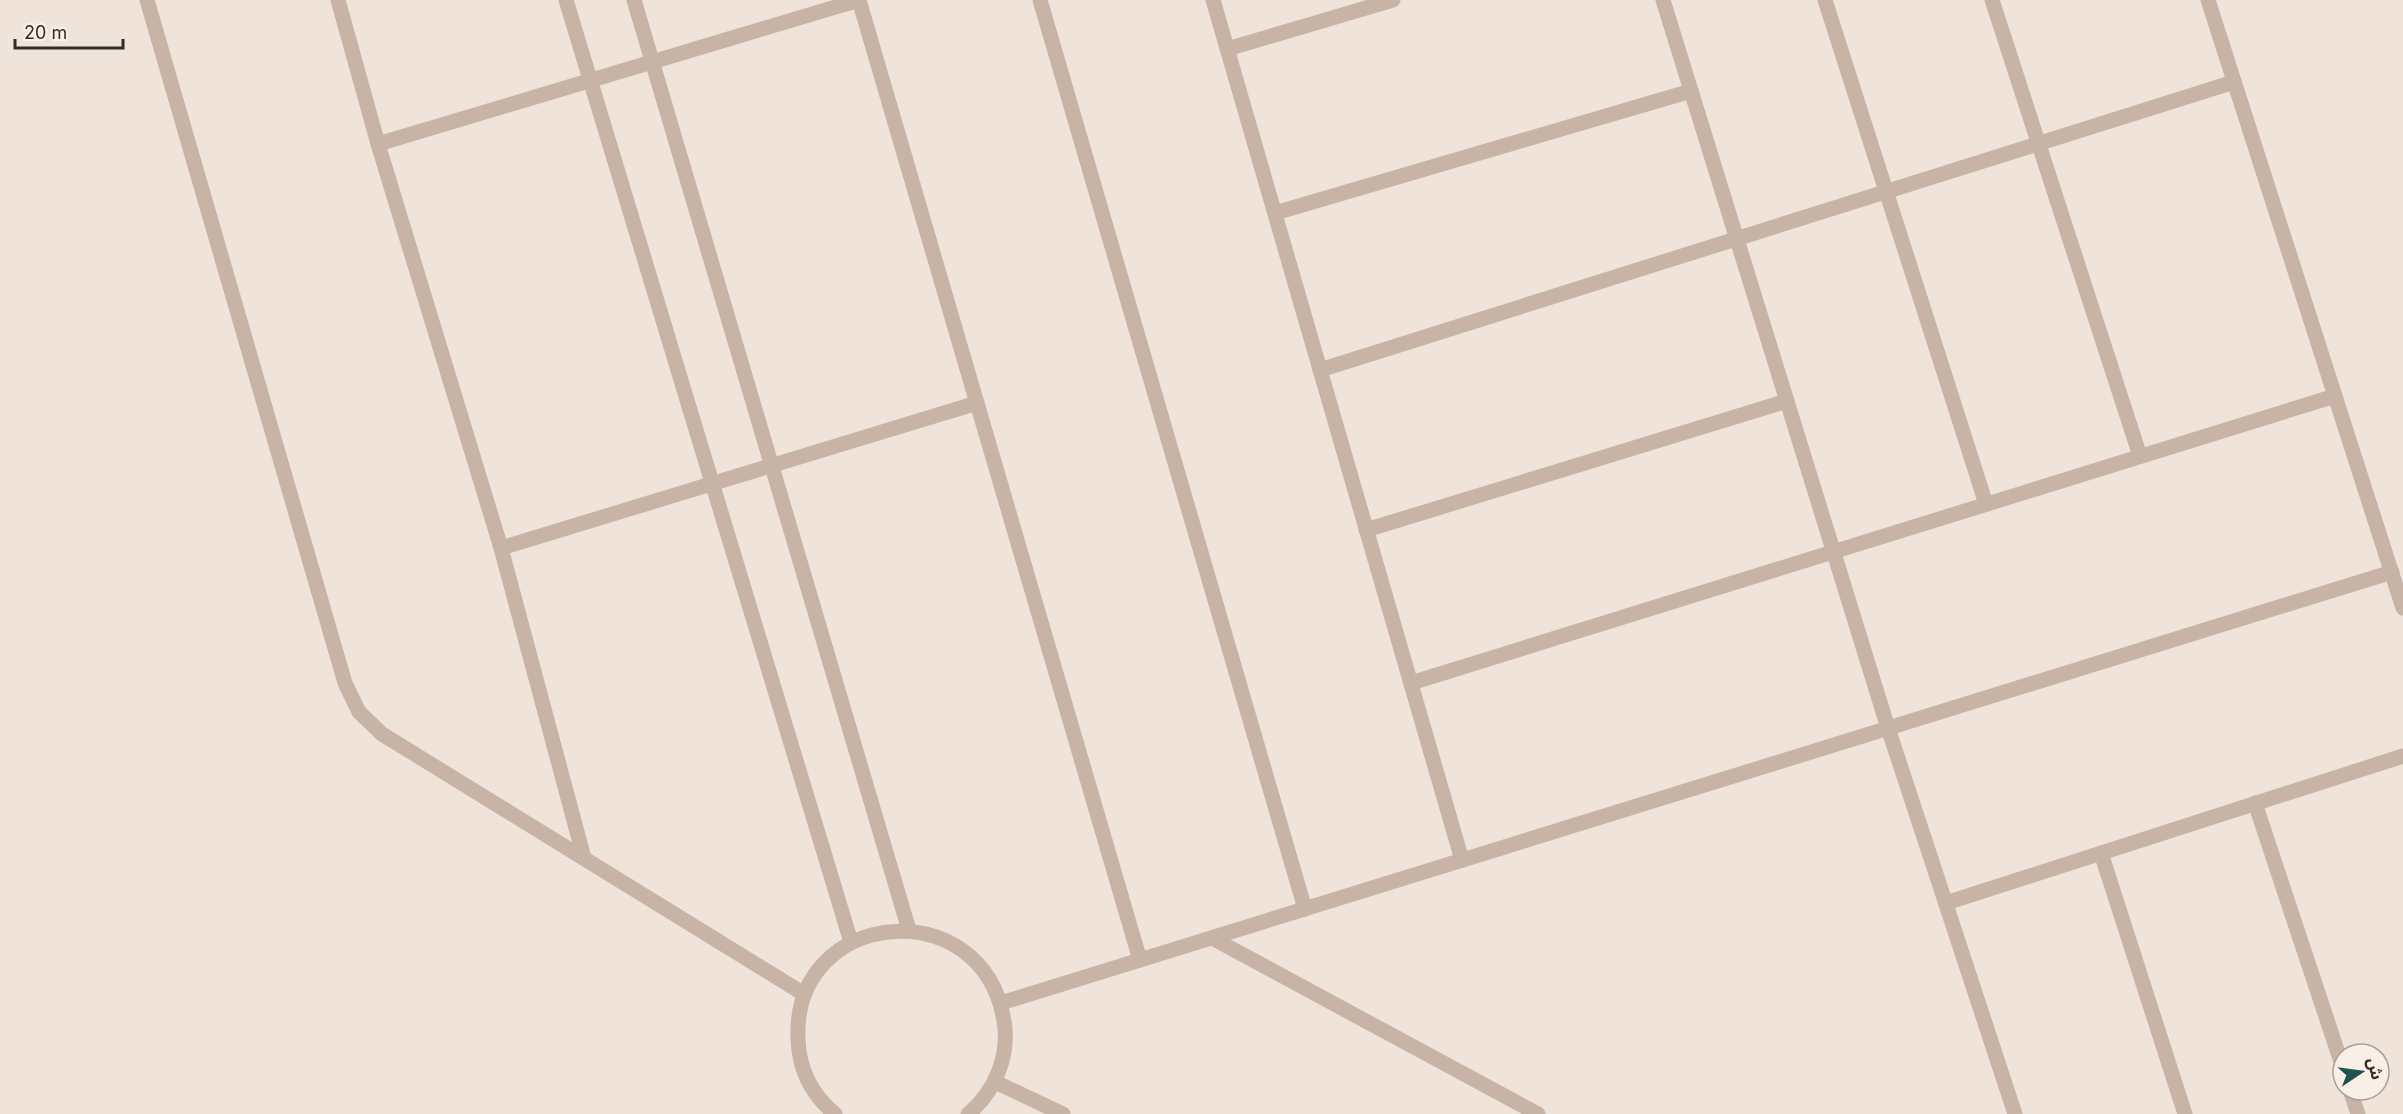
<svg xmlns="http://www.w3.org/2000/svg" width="2403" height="1114" font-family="Inter,'Noto Sans Arabic',sans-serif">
<rect width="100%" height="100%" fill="#f0e4da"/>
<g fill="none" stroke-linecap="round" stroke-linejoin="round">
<g stroke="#c7b4a6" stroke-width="15">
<path d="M147 0 345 683 359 712 382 734 804 994"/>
<path d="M338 0 378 144 501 548 584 858"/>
<path d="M566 0 851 942"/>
<path d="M634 0 909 930"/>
<path d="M1040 0 1305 909"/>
<path d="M1213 0 1462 860"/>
<path d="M1663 0 1888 728 2015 1114"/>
<path d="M1825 0 1986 504"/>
<path d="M1992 0 2140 456"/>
<path d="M2208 0 2403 608"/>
<path d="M1227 49 1393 0"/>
<path d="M378 144 859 0 1140 960"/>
<path d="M1275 213 1691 91"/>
<path d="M1320 370 2234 82"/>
<path d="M1366 530 1787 401"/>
<path d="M501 548 977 403"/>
<path d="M1411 683 2335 396"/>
<path d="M2255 803 2343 1068"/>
<path d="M2101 853 2185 1114"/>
<path d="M1946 903 2403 756"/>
<path d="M1212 938 1538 1114"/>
<path d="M1001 1003 2392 572"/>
<path d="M995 1082 1063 1114"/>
<path d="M2350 1090 2358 1114"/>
<path d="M835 1114C812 1095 799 1069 798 1039 792 908 983 890 1004 1021 1010 1055 995 1092 968 1114"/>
</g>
</g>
<g transform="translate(2361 1072) rotate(77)"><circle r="28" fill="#f8efe6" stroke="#aaa09a" stroke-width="1.5"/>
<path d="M0-4.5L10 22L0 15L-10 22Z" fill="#1e5253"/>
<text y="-9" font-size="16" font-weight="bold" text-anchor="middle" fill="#342a27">ش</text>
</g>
<path d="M15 39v9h108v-9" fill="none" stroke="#342a27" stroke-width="3"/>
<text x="24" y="39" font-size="18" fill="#342a27" stroke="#f8efe6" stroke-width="4.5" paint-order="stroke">20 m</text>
</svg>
